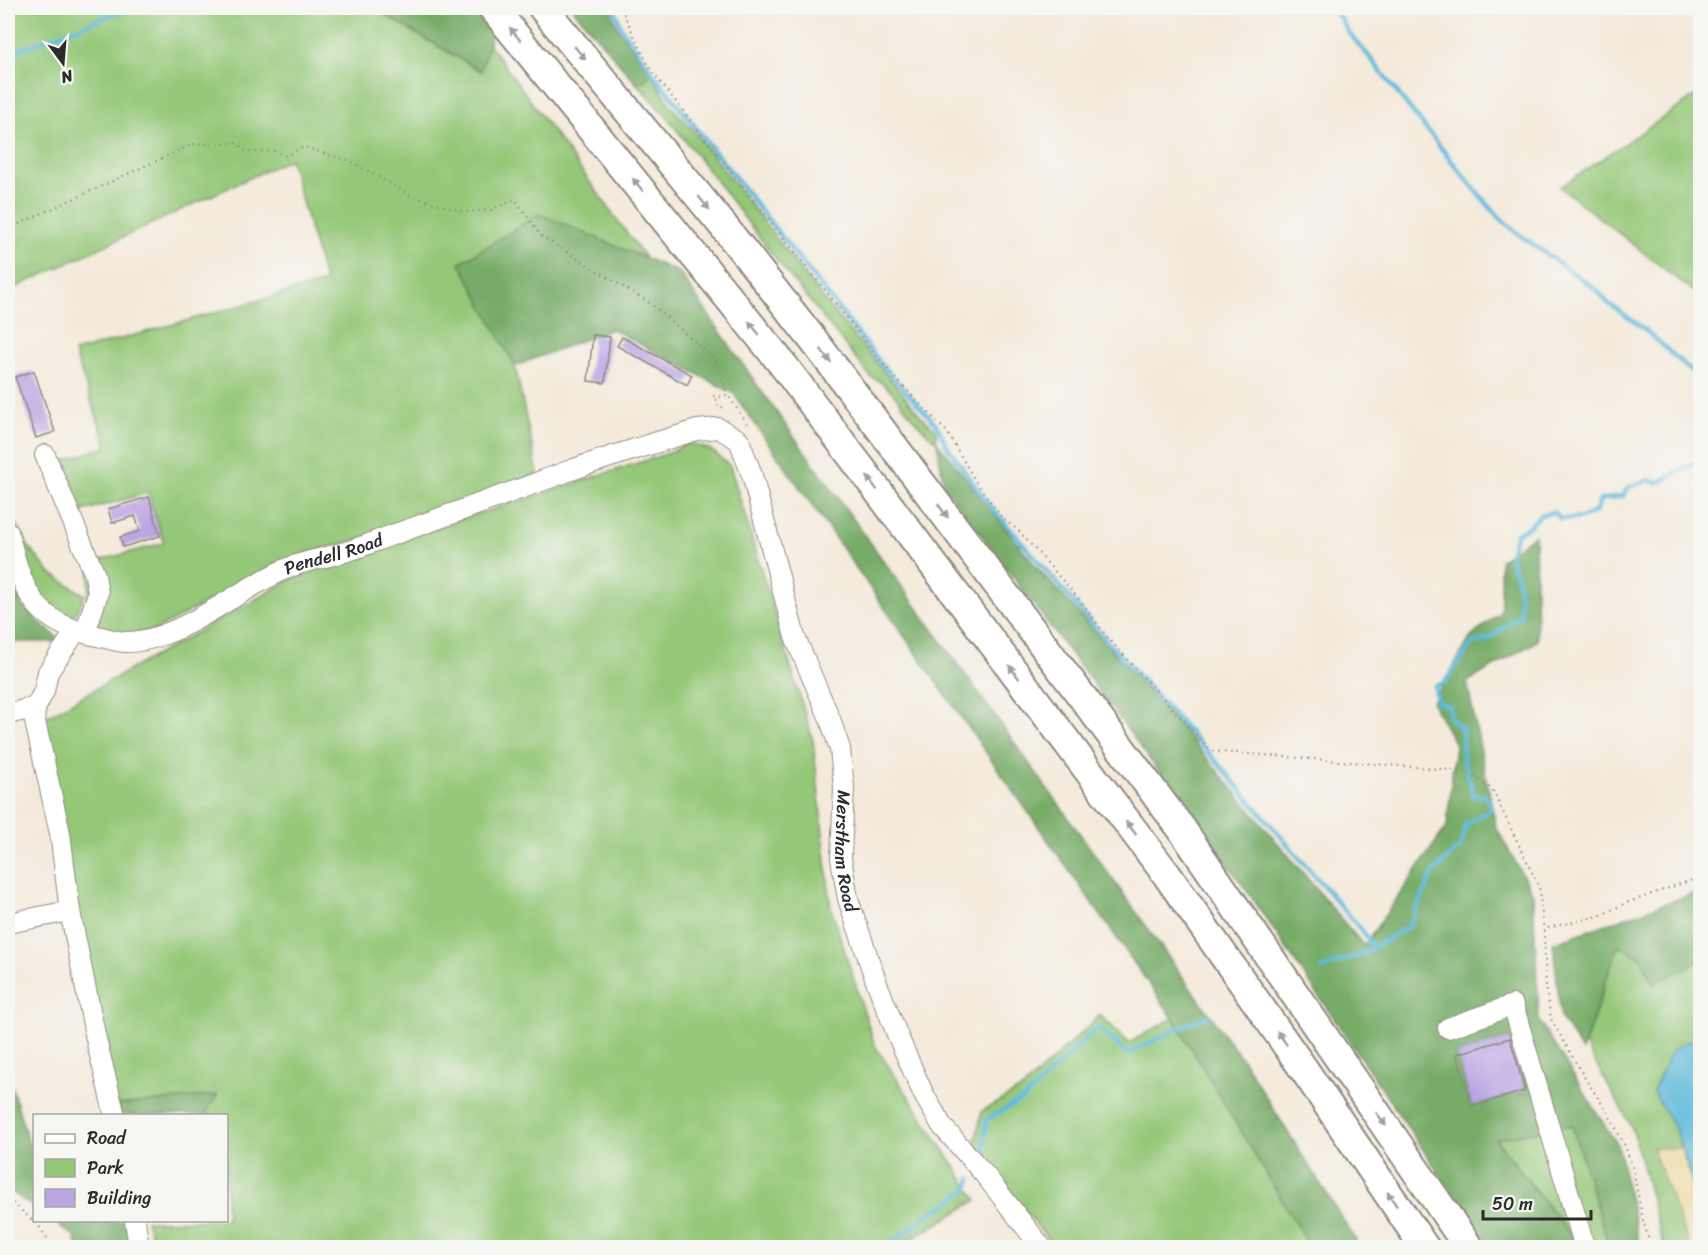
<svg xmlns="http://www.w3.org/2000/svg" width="1708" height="1255" font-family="Sriracha,sans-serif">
<rect width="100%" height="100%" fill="#f6f6f2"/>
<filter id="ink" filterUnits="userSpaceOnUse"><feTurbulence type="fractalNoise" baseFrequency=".0167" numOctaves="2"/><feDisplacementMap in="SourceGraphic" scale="12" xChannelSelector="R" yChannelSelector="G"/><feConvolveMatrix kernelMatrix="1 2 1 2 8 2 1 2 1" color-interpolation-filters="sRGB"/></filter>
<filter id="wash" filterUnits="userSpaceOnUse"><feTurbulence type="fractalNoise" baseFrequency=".008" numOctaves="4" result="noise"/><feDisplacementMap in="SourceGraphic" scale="24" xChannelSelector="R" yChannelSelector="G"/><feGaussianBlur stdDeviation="1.35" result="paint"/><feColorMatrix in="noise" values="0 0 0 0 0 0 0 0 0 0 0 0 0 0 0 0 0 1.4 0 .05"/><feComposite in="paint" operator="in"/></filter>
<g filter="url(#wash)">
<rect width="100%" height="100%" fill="#f4eadb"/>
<g fill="#94c778" stroke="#607952" stroke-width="1.5">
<path d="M8 8H373L481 71 489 44 646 259 539 214 506 346 515 366 538 474 411 525 304 554 207 602 154 631 120 635 87 626 90 563 164 543 148 493 75 513 56 464 107 446 74 352 325 282 290 159 8 291V147L10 145Z"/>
<path d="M651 73 671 106 693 130 726 173 824 300 921 416 936 430 937 442C931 436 924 431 919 425 904 409 892 385 871 377 827 323 782 268 740 212 707 169 675 124 637 84L647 79Z"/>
<path d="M1700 93V297L1560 187Z"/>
<path d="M689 443 711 450 730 466 813 740 831 908 875 1046 977 1200 898 1247H156L146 1221 226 1220V1116L205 1115 216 1095 113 1108 42 719 315 566 666 454Z"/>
<path d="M11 513 28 546 50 573 85 595 75 615 66 618 43 600 25 569Z"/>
<path d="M1618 944 1642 958 1653 984 1700 961V1038L1683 1043 1653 1092 1675 1128 1681 1148H1652L1690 1247H1664L1632 1128 1585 1044Z"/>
<path d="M1100 1015 1129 1043 1173 1018 1310 1247H1054L974 1147 982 1111 1023 1088Z"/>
<path d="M1572 1125 1609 1247H1580L1495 1138Z"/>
</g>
<g fill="#77ac68" stroke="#516c4a" stroke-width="1.5" fill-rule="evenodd">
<path d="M373 8H469L492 33 481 71Z"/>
<path d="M572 8H610L617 27 651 73 647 79 637 84Z"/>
<path d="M539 214 679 272 762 392 1244 1062 1360 1247H1310L1173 1018 733 393 612 329 515 366 460 263Z"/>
<path d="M937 442 1034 564 1175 720 1364 946 1447 826 1455 744 1432 703 1471 637 1501 612 1500 560 1535 535 1537 641 1467 682 1496 827 1533 894 1539 1021 1618 1146 1640 1247H1609L1572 1125 1495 1139 1580 1247H1489L1250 895 1129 731 944 486ZM1510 1038 1525 1091 1472 1106 1457 1054Z"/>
<path d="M8 567 22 606 62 642H8Z"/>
<path d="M1700 891V961L1653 984 1642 958 1618 945 1582 1051 1561 1018 1553 943Z"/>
<path d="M8 1075 33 1157H34V1208L8 1189Z"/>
<path d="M217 1095 205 1115H119L117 1105Z"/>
<path d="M52 1221H127L131 1247H78L74 1236Z"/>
</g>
<path fill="#eeda9e" stroke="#8c8264" stroke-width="1.5" d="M1652 1148H1681L1700 1205V1247H1690Z"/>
<path fill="#5fbadc" stroke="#457284" stroke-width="1.5" d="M1700 1038V1205L1694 1189 1675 1128 1653 1092 1671 1052 1683 1043Z"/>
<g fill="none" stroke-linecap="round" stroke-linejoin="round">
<g stroke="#5fbadc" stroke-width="4.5">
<path d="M614 8 621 27 653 73 888 372 937 425 946 445 987 502 1109 643 1215 760 1364 933 1373 948"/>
<path d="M1330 8 1341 19 1348 32 1367 54 1457 168 1496 214 1517 233 1597 290 1608 303 1643 328 1700 379"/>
<path d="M8 54 130 8"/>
<path d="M1322 969 1366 952 1409 926 1433 873 1461 846 1466 824 1491 809 1486 796H1474L1463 759 1462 729 1450 718 1449 706 1437 702 1435 687 1445 682 1472 643 1489 639 1521 614 1518 580 1509 557 1517 533 1530 526 1540 515 1554 512 1560 519 1581 518 1596 511 1600 500 1623 496 1627 488 1649 480 1657 483 1700 460"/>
<path d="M981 1151 984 1152 986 1120 1025 1098 1098 1027 1128 1054 1181 1027 1208 1016"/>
<path d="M885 1248 929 1214 945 1205 968 1188 971 1179"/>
</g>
</g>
<g id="blocks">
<g fill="#bba5e3">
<path d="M593 335 610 337 605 383 588 381Z"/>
<path d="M622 337 692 375 687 385 617 346Z"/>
<path d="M34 371 55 432 36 438 15 377Z"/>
<path d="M149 497 160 536 123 547 120 537 140 531 135 516 112 523 108 509Z"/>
<path d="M1510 1038 1525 1091 1472 1106 1457 1054Z"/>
</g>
</g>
</g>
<g filter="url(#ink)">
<use href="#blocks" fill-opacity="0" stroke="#908a83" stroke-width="1.5"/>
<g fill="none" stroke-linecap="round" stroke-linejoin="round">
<g stroke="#908a83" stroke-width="22">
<g id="minor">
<path d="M45 455 95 575 98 593 85 633"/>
<path id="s1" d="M8 532C22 588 31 621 93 635 103 637 114 641 124 642 179 643 238 588 288 568 305 561 324 558 341 553 358 549 375 541 392 535 450 515 506 494 563 473 607 457 652 444 697 430L718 428 739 440 752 475 795 637 830 719 840 749 844 787 841 858 848 899 876 981 899 1039 924 1095 942 1126 985 1175 1042 1248"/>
<path d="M76 631 48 672 44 691 36 707 34 717 60 833 70 911 96 1039 115 1116"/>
<path d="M8 714 36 707"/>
<path d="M8 923 70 911"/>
<path d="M1448 1028 1513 1005 1585 1248"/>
<path d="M135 1220 139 1248"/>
</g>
</g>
<g stroke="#908a83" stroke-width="32">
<g id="highway">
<path d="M493 8 784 366 1167 875 1305 1071 1425 1248"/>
<path d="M543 8 721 223 818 346 1181 828 1469 1248"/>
</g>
</g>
<g stroke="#908a83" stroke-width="2" stroke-dasharray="1.5 4.5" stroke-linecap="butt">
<path d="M621 8 650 69 892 375 947 432 976 482 1002 518 1018 530 1079 599 1107 637 1211 751 1465 771 1492 789 1539 887 1544 932 1546 989 1551 1019 1586 1080 1608 1113 1625 1146 1633 1169 1643 1220 1651 1248"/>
<path d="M8 229 193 144 238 143 246 152 275 151 286 156 303 147 350 161 412 196 465 212 491 210 515 199 541 236 651 304 715 359 728 395"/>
<path d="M713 396 728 395 748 425"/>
<path d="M723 407 719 408 716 398 724 396"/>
<path d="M1544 932 1547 928 1599 916 1626 903 1700 877"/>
<path d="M8 1199 38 1225 54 1248"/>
</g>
<use href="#minor" stroke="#fff" stroke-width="20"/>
<use href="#highway" stroke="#fff" stroke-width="28"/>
</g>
<defs><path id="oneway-solid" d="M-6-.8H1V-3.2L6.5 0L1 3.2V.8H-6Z" transform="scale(1.5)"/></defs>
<g fill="#a0a0a0">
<use href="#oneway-solid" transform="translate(515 34) rotate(-129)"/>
<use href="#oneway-solid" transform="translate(580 53) rotate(50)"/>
<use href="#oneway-solid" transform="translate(638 185) rotate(-129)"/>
<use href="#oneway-solid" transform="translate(704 203) rotate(51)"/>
<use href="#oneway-solid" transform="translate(754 328) rotate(-129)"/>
<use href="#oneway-solid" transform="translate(826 356) rotate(53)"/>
<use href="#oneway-solid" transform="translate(872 483) rotate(-127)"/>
<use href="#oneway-solid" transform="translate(943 511) rotate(53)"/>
<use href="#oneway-solid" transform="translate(1014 672) rotate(-127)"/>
<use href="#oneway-solid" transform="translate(1131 828) rotate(-127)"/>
<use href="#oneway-solid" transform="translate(1282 1038) rotate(-125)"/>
<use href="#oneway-solid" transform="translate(1381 1119) rotate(55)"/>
<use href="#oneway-solid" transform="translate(1392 1199) rotate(-124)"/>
</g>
</g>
<g text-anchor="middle" stroke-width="6" stroke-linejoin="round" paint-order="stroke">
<g font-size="18" fill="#2b2b2b" stroke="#f6f6f2">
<text dy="6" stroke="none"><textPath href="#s1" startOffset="405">Pendell Road</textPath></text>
<text dy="6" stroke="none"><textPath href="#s1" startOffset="1263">Merstham Road</textPath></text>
</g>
</g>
<rect width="1708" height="1255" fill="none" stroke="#f6f6f2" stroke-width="30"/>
<rect x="33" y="1114" width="195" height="108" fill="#f6f6f2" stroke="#a5a5a2" stroke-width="1.5"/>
<rect x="45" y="1134" width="30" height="9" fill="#ffffff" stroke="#a5a5a2" stroke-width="1.5"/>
<text x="87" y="1144" font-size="18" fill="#2b2b2b">Road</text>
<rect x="45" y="1159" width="30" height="18" fill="#94c778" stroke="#a5a5a2" stroke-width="1.5"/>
<text x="87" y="1174" font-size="18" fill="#2b2b2b">Park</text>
<rect x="45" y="1189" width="30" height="18" fill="#bba5e3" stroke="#a5a5a2" stroke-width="1.5"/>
<text x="87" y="1204" font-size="18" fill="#2b2b2b">Building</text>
<g transform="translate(63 63) rotate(164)" stroke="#f6f6f2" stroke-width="4.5" paint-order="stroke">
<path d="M0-4.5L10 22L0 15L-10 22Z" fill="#2b2b2b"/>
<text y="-9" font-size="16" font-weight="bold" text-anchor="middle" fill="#2b2b2b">N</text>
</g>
<path d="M1483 1210v9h108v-9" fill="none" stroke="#2b2b2b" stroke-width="3"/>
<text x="1492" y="1210" font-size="18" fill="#2b2b2b" stroke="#f6f6f2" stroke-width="4.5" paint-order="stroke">50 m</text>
</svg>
